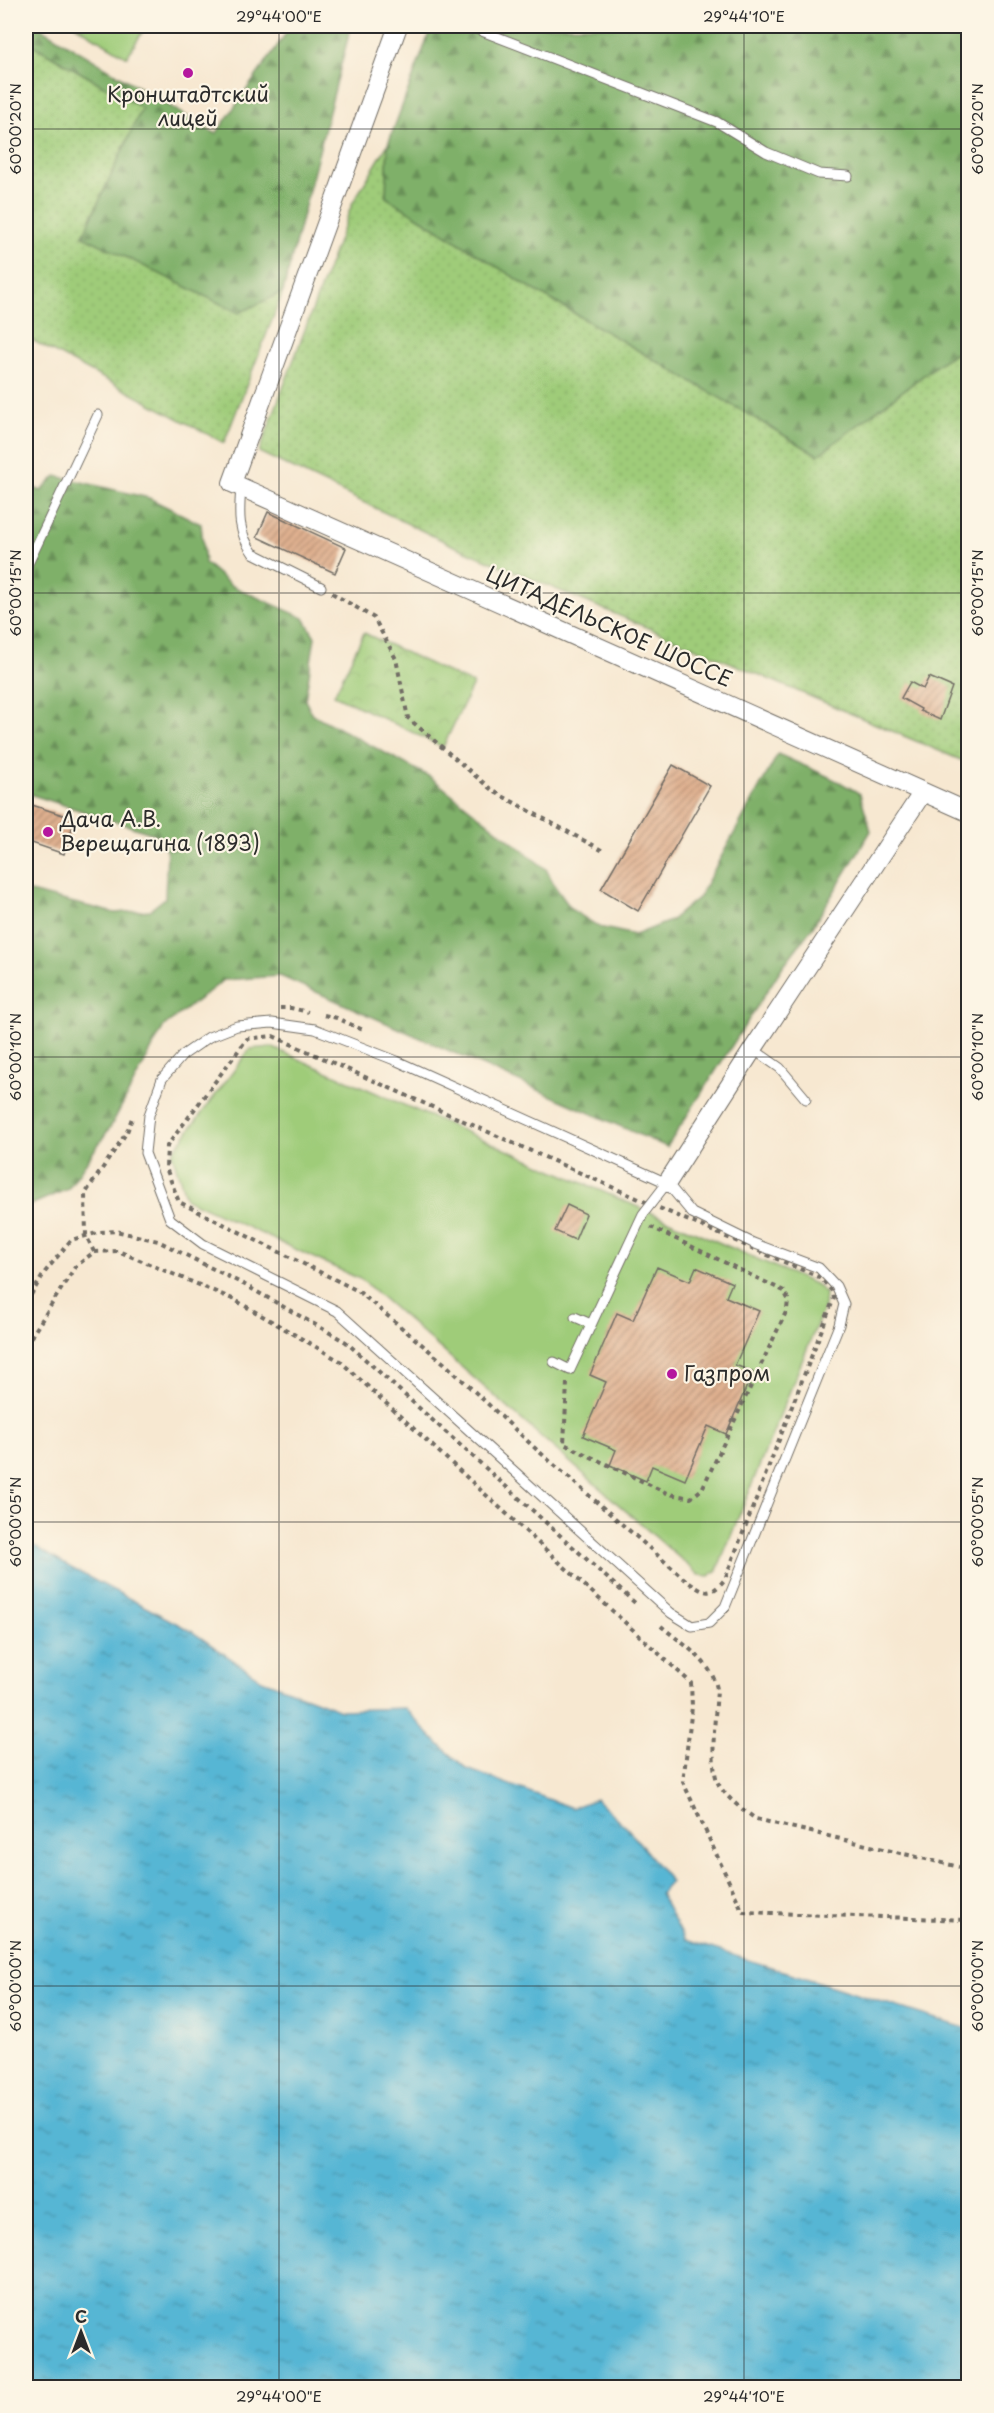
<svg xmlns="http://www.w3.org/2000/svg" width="994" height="2413" font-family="'Playpen Sans',sans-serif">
<defs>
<pattern id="grass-dots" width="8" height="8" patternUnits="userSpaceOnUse" patternTransform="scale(1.5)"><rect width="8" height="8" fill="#9fcc79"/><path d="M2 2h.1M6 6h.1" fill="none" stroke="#89af69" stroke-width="1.8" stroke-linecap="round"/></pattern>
<pattern id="forest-firs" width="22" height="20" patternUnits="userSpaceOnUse" patternTransform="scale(1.5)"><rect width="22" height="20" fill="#7fb069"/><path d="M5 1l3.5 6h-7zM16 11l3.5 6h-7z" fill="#688f57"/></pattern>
<pattern id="park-crowns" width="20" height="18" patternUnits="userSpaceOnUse" patternTransform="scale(1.5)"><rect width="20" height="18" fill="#9fcc79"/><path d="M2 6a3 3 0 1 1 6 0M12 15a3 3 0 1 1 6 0" fill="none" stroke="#89af69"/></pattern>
<pattern id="water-ripples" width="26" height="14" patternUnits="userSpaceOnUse" patternTransform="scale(1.5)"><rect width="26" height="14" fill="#56b6d4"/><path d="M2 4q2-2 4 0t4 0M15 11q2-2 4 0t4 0" fill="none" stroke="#4794ac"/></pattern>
<pattern id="building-hatch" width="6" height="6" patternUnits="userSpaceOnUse" patternTransform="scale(1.5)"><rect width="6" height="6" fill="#dfb08f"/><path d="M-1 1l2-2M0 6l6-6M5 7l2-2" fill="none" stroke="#b58f75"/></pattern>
</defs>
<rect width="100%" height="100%" fill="#fcf5e5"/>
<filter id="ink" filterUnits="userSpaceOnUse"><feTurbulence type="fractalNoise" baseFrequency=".0167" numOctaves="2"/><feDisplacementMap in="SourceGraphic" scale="12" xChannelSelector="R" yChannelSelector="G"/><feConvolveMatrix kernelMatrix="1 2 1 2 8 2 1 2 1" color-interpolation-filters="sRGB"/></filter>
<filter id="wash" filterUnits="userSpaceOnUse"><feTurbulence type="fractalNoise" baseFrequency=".008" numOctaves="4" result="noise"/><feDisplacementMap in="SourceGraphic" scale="24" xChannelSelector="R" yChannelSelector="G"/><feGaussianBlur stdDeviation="1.35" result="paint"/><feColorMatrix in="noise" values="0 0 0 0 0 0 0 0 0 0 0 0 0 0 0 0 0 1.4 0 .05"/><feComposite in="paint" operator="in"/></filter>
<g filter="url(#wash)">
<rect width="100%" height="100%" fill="#f7e8d1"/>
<g fill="url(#grass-dots)" stroke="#657c52" stroke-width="1.5">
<path d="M26 41 142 108 83 236 239 313 283 292 224 443 26 337Z"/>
<path d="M388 144 386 197 536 291 818 455 945 359 968 347V763L454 546 259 452 352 204Z"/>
</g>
<g fill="url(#forest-firs)" stroke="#556e4a" stroke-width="1.5">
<path d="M26 26H37L216 134 291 26H351L283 292 239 313 83 236 142 108 26 41Z"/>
<path d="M432 26H968V347L945 359 818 455 536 291 386 197 388 144Z"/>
<path d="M56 476 149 498 201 524 205 563 232 586 304 618 315 637 305 700 312 714 430 777 546 869 556 888 572 910 599 927 635 935 670 921 699 897 778 754C805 767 834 777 860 794L871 831 812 928 783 966 667 1147 280 976 224 980 164 1026 111 1126 68 1189 26 1207V891L115 913 150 910 165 898 167 852 157 835 26 793V484L41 491Z"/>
</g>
<path fill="url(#park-crowns)" stroke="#657c52" stroke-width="1.5" d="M364 633 473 684 443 747 334 695Z"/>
<g fill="#9fcc79" stroke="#657c52" stroke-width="1.5">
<path d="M76 26H146L127 57Z"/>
<path d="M271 1047 817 1285 825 1293 824 1307 717 1570 709 1576 699 1575 362 1280 186 1199 172 1153 250 1049Z"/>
</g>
<path fill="url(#water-ripples)" stroke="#407080" stroke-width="1.5" d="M26 1541 71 1568 191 1631 262 1680 341 1710 405 1708 432 1738 467 1769 572 1808 596 1799 628 1829 671 1882 660 1894 685 1940 968 2029V2387H26Z"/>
<g id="blocks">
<g fill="url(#building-hatch)">
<path d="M268 512 346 548 335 573 257 537Z"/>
<path d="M929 677 952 687 940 720 920 711 921 709 901 698 910 682 923 689Z"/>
<path d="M673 765 710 786 638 911 601 889Z"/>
<path d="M26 803 75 819 64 854 26 841Z"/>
<path d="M567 1205 586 1214 575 1240 555 1231Z"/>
<path d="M657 1267 690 1281 696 1267 732 1283 726 1297 759 1311 735 1365 753 1372 726 1434 708 1426 685 1480 652 1466 646 1481 610 1465 616 1450 583 1436 606 1382 590 1375 617 1313 633 1320Z"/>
</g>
</g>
</g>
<g filter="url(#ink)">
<use href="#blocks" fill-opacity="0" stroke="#726d65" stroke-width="1.5"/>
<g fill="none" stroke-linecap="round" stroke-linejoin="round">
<g stroke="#726d65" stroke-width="11">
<g id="service">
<path d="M469 26 717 122 766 152 819 174 848 176"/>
<path d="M241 487C239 513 237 531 253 553L321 587"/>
<path d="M26 568 98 415"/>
<path d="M272 1023 315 1029 397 1061 667 1183 692 1213 753 1243 819 1268 836 1286 844 1304 839 1325 725 1607 709 1623 692 1626 671 1613 337 1311 203 1244 170 1219 145 1153 149 1115 162 1079 183 1055 209 1037 237 1026Z"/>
<path d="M753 1049 780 1068 806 1099"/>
<path d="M575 1317 591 1324"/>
<path d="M554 1362 570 1370 643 1214 667 1183"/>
</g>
</g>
<g stroke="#726d65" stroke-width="20">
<g id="minor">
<path d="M398 26 232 483 968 812"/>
<path d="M667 1183 753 1049 923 792"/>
</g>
</g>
<g stroke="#726d65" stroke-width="4" stroke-dasharray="4.5 4.5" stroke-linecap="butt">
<path d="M332 593 374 618 396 659 408 718 493 791 605 852"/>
<path d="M280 1008H291L308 1012"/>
<path d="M324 1015 337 1018 365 1031"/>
<path d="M273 1036 650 1204 821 1278 832 1291 834 1298 725 1579C710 1598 704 1593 687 1581L536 1449 444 1363 358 1291 179 1202 166 1168 167 1146 247 1039Z"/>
<path d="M94 1252 86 1235 85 1194 127 1132 133 1115"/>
<path d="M26 1303 45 1272 71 1240 100 1232 116 1231 158 1241 245 1285 346 1342 635 1603"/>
<path d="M26 1345 75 1267 94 1252 118 1251 235 1300 340 1361 691 1683 692 1707 683 1782 743 1912 968 1920"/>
<path d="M567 1383 564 1444 669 1494 691 1498 702 1489 787 1310 788 1299 784 1291 651 1227"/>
<path d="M661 1626C682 1644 712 1661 717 1689 716 1712 709 1764 718 1783 726 1798 743 1810 756 1819L968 1869"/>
</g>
<use href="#service" stroke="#fff" stroke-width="9"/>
<use href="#minor" stroke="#fff" stroke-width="18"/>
</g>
</g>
<path fill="none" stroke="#2b2b2b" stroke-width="1.5" stroke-opacity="0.45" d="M279 26V2388M744 26V2388M26 129H968M26 593H968M26 1057H968M26 1522H968M26 1986H968"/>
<g fill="#b5179e" stroke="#fcf5e5" stroke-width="2">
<circle cx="188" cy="73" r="6"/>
<circle cx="48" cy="832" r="6"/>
<circle cx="672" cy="1374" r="6"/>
</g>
<g text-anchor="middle" stroke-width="4.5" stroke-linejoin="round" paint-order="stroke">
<g font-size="21" fill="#2b2b2b" stroke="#fcf5e5" text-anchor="start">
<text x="188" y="102" text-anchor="middle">Кронштадтский<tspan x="188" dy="24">лицей</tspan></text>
<text x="60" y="827">Дача А.В.<tspan x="60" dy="24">Верещагина (1893)</tspan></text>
<text x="684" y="1381">Газпром</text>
</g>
<g font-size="21" fill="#2b2b2b" stroke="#fcf5e5">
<text transform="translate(609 627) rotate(24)" y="7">ЦИТАДЕЛЬСКОЕ ШОССЕ</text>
</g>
</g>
<rect width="994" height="2413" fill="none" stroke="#fcf5e5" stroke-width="66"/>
<g transform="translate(81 2332)" stroke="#fcf5e5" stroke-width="4.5" paint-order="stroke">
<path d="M0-4.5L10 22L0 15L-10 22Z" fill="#2b2b2b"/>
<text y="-9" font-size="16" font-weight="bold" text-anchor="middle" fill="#2b2b2b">С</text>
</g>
<rect x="33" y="33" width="928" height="2347" fill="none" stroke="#2b2b2b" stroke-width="2"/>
<g font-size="15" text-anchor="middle" fill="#2b2b2b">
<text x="279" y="22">29°44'00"E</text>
<text x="744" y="22">29°44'10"E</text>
<text transform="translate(16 129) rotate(-90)" y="5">60°00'20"N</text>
<text transform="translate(978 129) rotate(-90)" y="5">60°00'20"N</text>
<text transform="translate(16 593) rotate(-90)" y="5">60°00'15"N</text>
<text transform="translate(978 593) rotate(-90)" y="5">60°00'15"N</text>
<text transform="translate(16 1057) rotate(-90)" y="5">60°00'10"N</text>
<text transform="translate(978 1057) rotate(-90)" y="5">60°00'10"N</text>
<text transform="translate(16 1522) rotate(-90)" y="5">60°00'05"N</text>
<text transform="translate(978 1522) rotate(-90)" y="5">60°00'05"N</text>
<text transform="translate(16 1986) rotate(-90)" y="5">60°00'00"N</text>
<text transform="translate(978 1986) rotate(-90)" y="5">60°00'00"N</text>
<text x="279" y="2402">29°44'00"E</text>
<text x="744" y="2402">29°44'10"E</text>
</g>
</svg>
